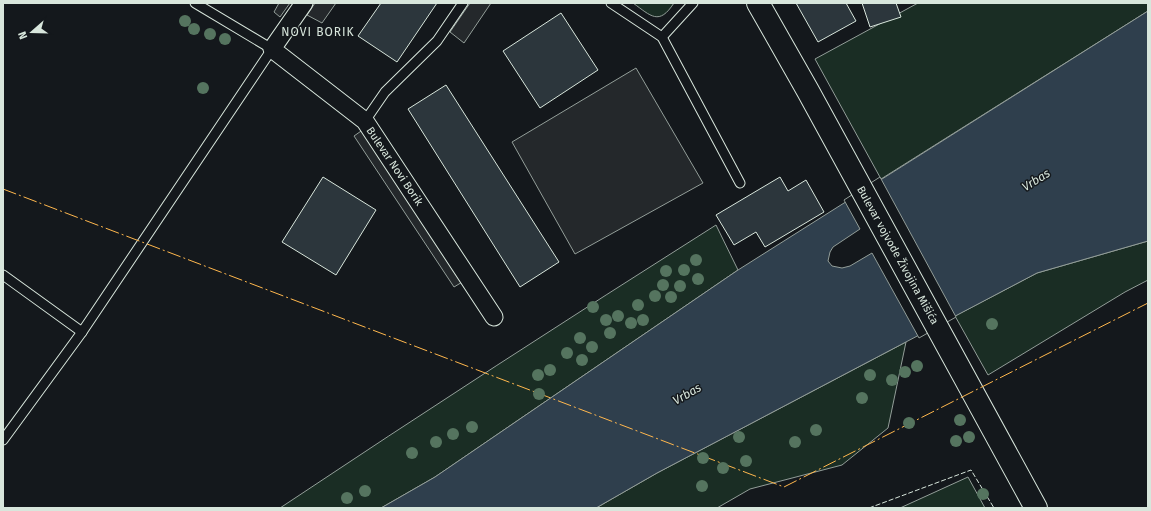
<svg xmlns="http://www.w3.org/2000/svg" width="1151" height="511" font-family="'Fira Sans',sans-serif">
<rect width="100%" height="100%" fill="#14181c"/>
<g fill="#1a2d24" stroke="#939e99">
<path d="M633 3H674C659 26 651 16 633 3Z"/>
<path d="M918 3H1148V11L881 179 815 59Z"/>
<path d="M716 225 738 270 435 477 381 508H280C424 412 569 318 716 225Z"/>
<path d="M1148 241V280L1125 292 988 375 955 316 1037 273Z"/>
<path d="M906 342 888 428 842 465 750 489 717 508H596L657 473Z"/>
<path d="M968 477 985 508H900Z"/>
</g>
<g fill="#24282b" stroke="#939e99">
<path d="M279 3H290L280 17 274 12Z"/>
<path d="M315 3H336L322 23 307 15Z"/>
<path d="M470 3H491L464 43 450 32Z"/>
<path d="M636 68 703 183 575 254 512 142Z"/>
<path d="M364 129 464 281 454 287 354 136Z"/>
</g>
<path fill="#2f3f4d" stroke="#939e99" d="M1148 11V241L1037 273 657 473 596 508H381L435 477 738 270Z"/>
<path fill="#14181c" stroke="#939e99" d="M880 177 956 317 919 338 872 253 850 266 842 268 832 266 828 261 830 252 833 247 860 229 844 200Z"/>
<g fill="#2c363c" stroke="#d8e6dc">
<path d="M381 3H437L397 62 358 36Z"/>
<path d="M796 3H846L856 21 818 42Z"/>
<path d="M862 3H896L901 17 870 27Z"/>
<path d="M561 13 598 70 540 108 503 51Z"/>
<path d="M446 85 559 262 520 287 408 109Z"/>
<path d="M323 177 376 210 336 275 282 242Z"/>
<path d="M780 177 788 191 806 180 824 212 765 247 756 232 734 245 716 215Z"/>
</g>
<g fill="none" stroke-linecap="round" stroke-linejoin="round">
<g stroke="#d8e6dc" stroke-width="11">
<g id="service">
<path d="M611 3 662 37 740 183"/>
<path d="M662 37 693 3"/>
<path d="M365 121 385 92 437 41 463 3"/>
<path d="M3 275 82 332"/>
<path d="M3 440 82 332 272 49 195 3"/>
</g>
</g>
<g stroke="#d8e6dc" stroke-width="19">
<path id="minor" d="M304 3 272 49 365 121 494 317"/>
</g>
<g stroke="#d8e6dc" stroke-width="24">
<path id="tertiary" d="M758 3 808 91 1036 508"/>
</g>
<use href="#service" stroke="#14181c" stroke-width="9"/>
<use href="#minor" stroke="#14181c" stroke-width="17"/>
<use href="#tertiary" stroke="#14181c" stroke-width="22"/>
<path stroke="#d8e6dc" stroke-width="1" stroke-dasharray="5 2" stroke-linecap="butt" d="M869 508 971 470 994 508"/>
<path stroke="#ffb74d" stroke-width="1" stroke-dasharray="14 3 2 3" stroke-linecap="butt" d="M3 189 784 487 1148 303"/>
</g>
<g fill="#55745f">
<circle cx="185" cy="21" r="6"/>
<circle cx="194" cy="29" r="6"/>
<circle cx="210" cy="34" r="6"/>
<circle cx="225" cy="39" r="6"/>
<circle cx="203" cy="88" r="6"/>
<circle cx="696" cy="260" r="6"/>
<circle cx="684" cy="270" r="6"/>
<circle cx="666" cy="271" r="6"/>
<circle cx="698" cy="279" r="6"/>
<circle cx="663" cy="285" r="6"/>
<circle cx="680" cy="286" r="6"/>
<circle cx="655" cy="296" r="6"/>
<circle cx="671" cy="297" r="6"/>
<circle cx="638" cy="305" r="6"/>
<circle cx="593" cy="307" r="6"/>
<circle cx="618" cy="316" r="6"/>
<circle cx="606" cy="320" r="6"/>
<circle cx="643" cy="320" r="6"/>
<circle cx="631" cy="323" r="6"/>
<circle cx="992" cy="324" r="6"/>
<circle cx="610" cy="333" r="6"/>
<circle cx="580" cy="338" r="6"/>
<circle cx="592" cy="347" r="6"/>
<circle cx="567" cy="353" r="6"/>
<circle cx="582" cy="360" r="6"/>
<circle cx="917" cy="366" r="6"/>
<circle cx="550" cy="370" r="6"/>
<circle cx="905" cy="372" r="6"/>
<circle cx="538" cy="375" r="6"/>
<circle cx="870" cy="375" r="6"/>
<circle cx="892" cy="380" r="6"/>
<circle cx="539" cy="394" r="6"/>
<circle cx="862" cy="398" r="6"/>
<circle cx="960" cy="420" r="6"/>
<circle cx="909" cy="423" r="6"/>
<circle cx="472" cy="427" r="6"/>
<circle cx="816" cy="430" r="6"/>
<circle cx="453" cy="434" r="6"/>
<circle cx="739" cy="437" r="6"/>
<circle cx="969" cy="437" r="6"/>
<circle cx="956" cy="441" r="6"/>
<circle cx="436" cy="442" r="6"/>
<circle cx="795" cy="442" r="6"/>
<circle cx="412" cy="453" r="6"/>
<circle cx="703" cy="458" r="6"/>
<circle cx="746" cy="461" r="6"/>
<circle cx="723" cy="468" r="6"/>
<circle cx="702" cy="486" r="6"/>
<circle cx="365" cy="491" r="6"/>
<circle cx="983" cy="494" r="6"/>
<circle cx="347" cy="498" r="6"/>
</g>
<g text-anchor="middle" stroke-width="3" stroke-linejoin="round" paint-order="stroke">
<g font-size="11" fill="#d8e6dc" stroke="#14181c">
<text transform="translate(395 166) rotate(56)" y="4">Bulevar Novi Borik</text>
<text transform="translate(898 255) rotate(61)" y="4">Bulevar vojvode Živojina Mišića</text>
</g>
<g font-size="12" letter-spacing="1" fill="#d8e6dc" stroke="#14181c">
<text x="318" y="36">NOVI BORIK</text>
</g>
<g font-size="12" font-style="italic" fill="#d8e6dc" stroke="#14181c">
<text transform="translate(1036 180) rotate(-32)" y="4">Vrbas</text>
<text transform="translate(687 394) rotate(-30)" y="4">Vrbas</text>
</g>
</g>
<rect width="1151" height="511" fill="none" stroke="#d8e6dc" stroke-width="8"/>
<g transform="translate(32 32) rotate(250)" stroke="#14181c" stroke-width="3" paint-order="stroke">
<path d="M0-3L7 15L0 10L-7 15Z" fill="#d8e6dc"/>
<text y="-6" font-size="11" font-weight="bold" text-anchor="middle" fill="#d8e6dc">N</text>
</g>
</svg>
